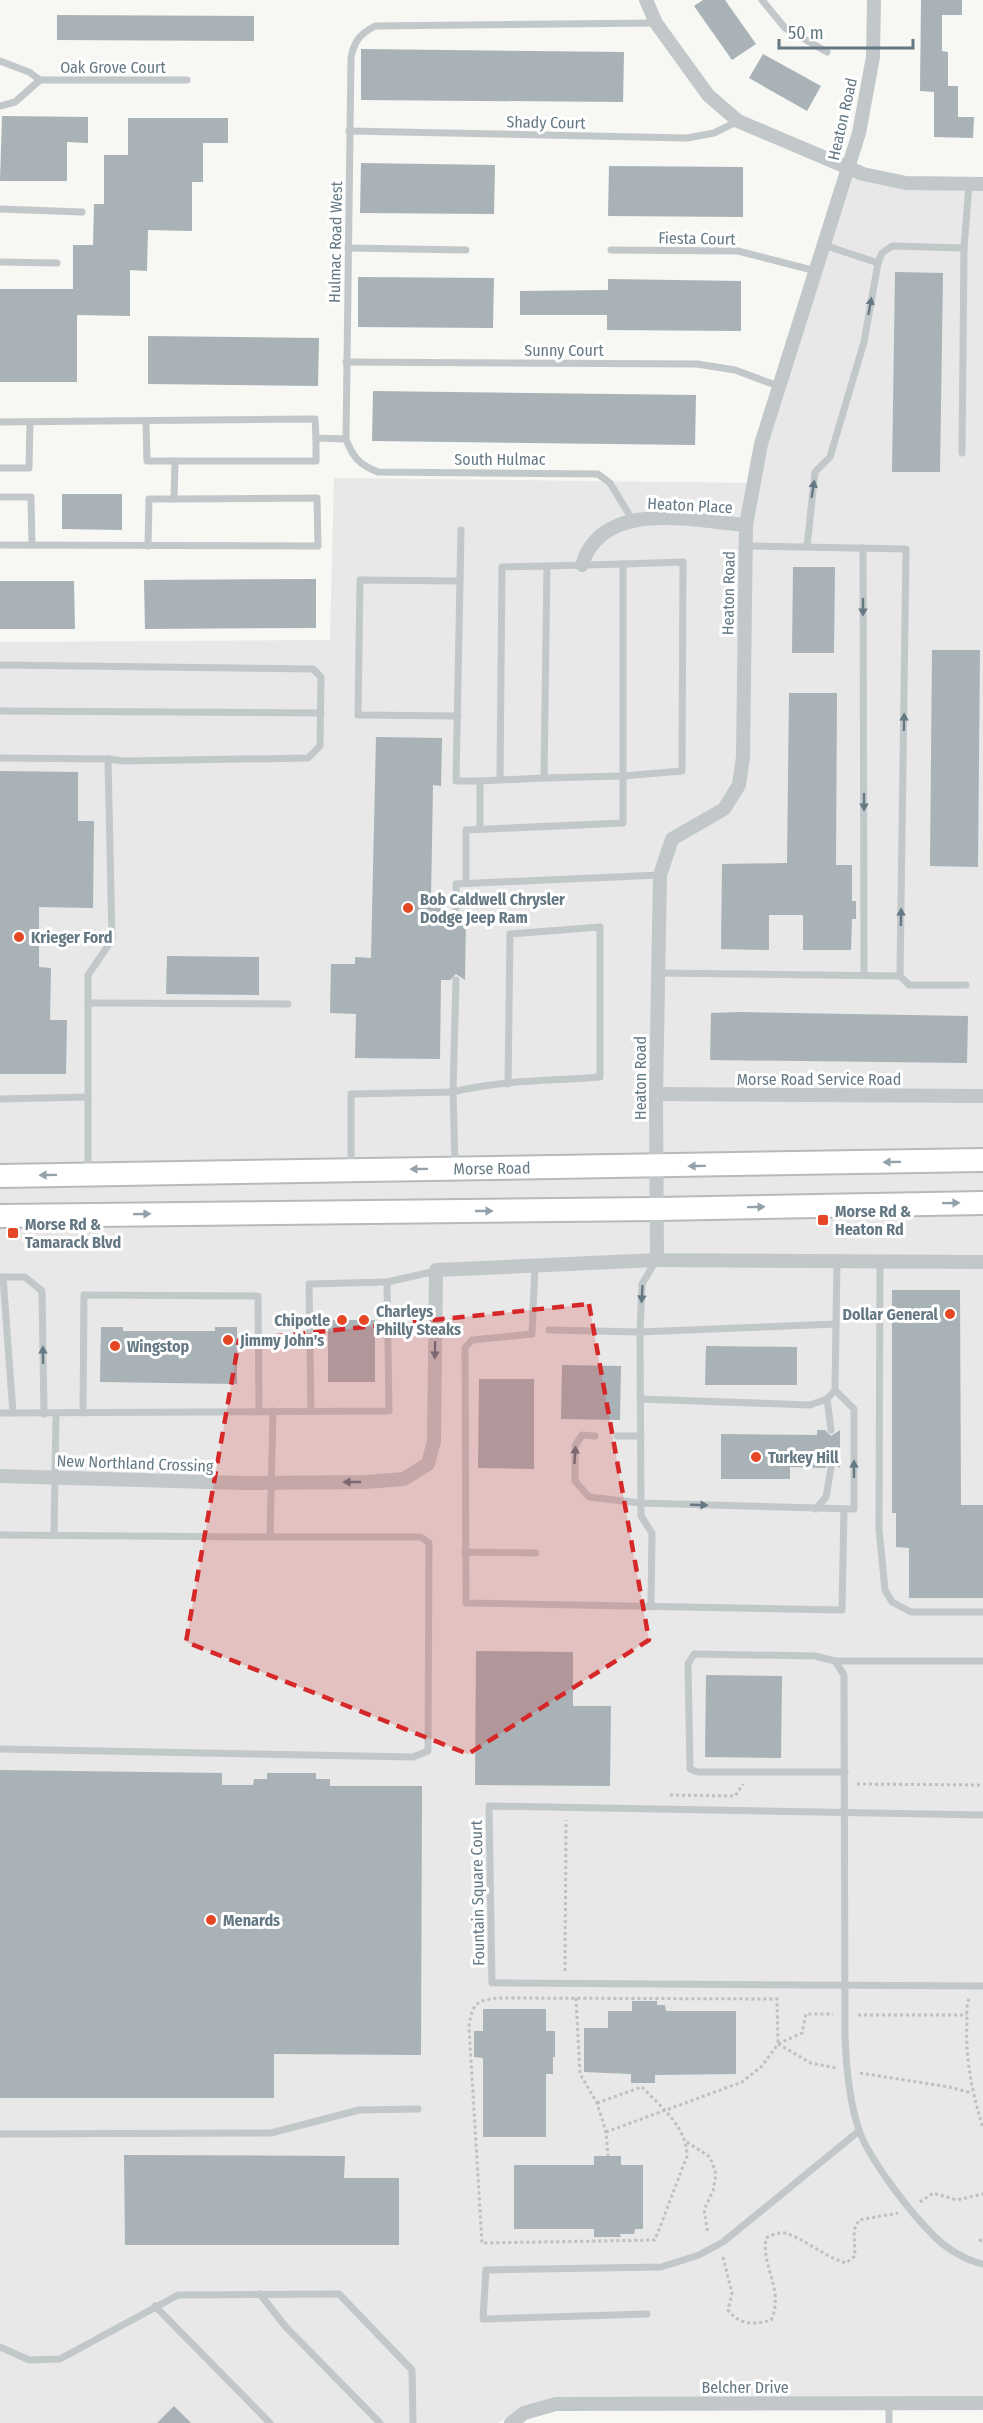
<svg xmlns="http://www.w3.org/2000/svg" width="983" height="2423" font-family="'Fira Sans Condensed',sans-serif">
<rect width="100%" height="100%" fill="#f7f7f3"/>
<path fill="#e7e8e7" d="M846 163 896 178 983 181V2396L531 2404 497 2423H0V642L330 640 334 478 755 483Z"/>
<g fill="#a8b2b7">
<path d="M703 0H725L756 44 732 60 694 6Z"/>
<path d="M921 0H962V15H942V51L948 52V86H958V117H974L973 138 934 137V92L920 91Z"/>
<path d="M57 15 254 16V41L57 40Z"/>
<path d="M361 49 624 52 623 102 361 100Z"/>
<path d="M763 54 821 86 807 111 749 78Z"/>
<path d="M2 116 88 117V143L67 142V181H0Z"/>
<path d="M128 118H228V143H203V182H192V231L148 230 147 271 130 270V316L77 315V382H0V289H73V245H93L94 204H104V155H128Z"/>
<path d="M361 163 495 165 494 214 360 213Z"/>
<path d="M609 166 743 167V217L608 216Z"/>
<path d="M895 272 943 273 940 472H892Z"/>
<path d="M358 277 494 278 493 328 358 327Z"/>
<path d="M608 279 741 281V331L607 330V315H520V291L608 290Z"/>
<path d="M148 336 319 338 318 386 148 384Z"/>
<path d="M373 391 696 395 695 445 372 441Z"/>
<path d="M62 494H122V530L62 529Z"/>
<path d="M793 567H835L834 653H792Z"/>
<path d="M316 579V628L145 629 144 580Z"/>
<path d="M0 581H74L75 629H0Z"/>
<path d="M932 650H980L978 867 930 866Z"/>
<path d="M789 693H837L836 865H852V901H856V919H852L851 950H803V915H769V950L721 949 722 864 787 863Z"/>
<path d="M376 737 442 738 441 786 433 785 431 897H443V919L450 920 455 926 462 920H466L465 980 456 974 450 980H441L440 1059 355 1058 356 1014 330 1013 331 964H355V957L371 958Z"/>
<path d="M0 771 78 772V821H94L93 908 39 907V967L51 968 50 1020H67L66 1074H0Z"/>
<path d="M167 956 259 957V995L166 994Z"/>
<path d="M740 1012 968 1016 967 1063 710 1060 711 1013Z"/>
<path d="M892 1290H960L961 1505H983V1598H909V1548L896 1547V1513H892Z"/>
<rect x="328" y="1320" width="47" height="62"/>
<path d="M101 1327H123V1331H215V1327H237V1384L100 1382Z"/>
<path d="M706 1346 797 1347V1385H705Z"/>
<path d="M562 1365 621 1366 620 1420 561 1419Z"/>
<path d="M479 1379H534V1469L478 1468Z"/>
<path d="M817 1430H825L831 1436 840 1430V1468L831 1462 825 1468 790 1467V1479H721V1434L817 1435Z"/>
<path d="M476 1651 573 1652V1706H611L610 1786 475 1785Z"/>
<path d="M706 1675 782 1676 781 1758 705 1757Z"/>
<path d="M0 1770 222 1773V1785H253L254 1779H267V1773H316V1779H330V1786H422L421 2055 274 2054V2098H0Z"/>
<path d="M632 2001H657V2005H665L666 2011H736V2074L655 2075V2083H631V2074L584 2072V2028H608V2011H632Z"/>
<path d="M483 2009H546V2031H555V2057H553V2074H546V2137H483V2058L474 2057V2031H483Z"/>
<path d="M124 2155 345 2156 344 2178H399V2245H125Z"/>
<path d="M594 2156H621V2165H643V2229H635L634 2234H620L621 2237H594V2229H514V2165H594Z"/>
<path d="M174 2406 191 2423H157Z"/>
</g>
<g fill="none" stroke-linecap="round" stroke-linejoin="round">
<g stroke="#b5babd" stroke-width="26">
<g id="primary">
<path id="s1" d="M0 1176 983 1160"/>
<path d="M0 1216 656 1209 983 1203"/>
</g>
</g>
<g stroke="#bec0c2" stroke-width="3" stroke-dasharray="3 3" stroke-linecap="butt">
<path d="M857 1784 983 1785"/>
<path d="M670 1795 735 1796 743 1784"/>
<path d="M565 1971 566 1820"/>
<path d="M576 1998 580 2074 597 2103 606 2132 608 2156"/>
<path d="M969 1999C966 2004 967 2014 967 2021 965 2059 972 2092 983 2128"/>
<path d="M858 2015H967"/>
<path d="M778 2044 811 2063 836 2068"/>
<path d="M860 2073 949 2087 972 2093"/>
<path d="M597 2103 642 2087C661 2107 687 2127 687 2156L655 2240 482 2243 469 2027C472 2001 479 1999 503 1998L777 1999 778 2044"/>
<path d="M606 2132 742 2082 762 2066 778 2044 802 2033 806 2014H833"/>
<path d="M687 2142 710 2157 716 2174 713 2191 704 2210 708 2234"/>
<path d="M920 2202 933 2193 957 2200 983 2194"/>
<path d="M979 2240 983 2241"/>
<path d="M723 2257 732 2293 728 2310C739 2325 755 2325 771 2320 785 2291 761 2267 766 2238 772 2235 778 2232 785 2233 803 2238 823 2256 846 2263L855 2256 854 2230 859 2220 898 2213"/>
</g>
<g stroke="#c2c7c9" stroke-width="7">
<path d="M762 0 785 28 827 52"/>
<path d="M0 61 29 72 40 80H187"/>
<path d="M0 106 15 102 40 80"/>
<path d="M349 131 687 138 714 133 738 121"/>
<path d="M0 209 82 212"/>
<path d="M348 248 466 250"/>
<path d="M611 250 738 251 816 271"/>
<path d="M0 262 57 263"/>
<path d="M878 263 882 253 892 246 964 248 969 184"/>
<path d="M346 362 697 364 735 370 778 386"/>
<path d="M0 422 315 419 316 438 346 439"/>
<path d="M146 422 147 461H175L174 499H149L148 546"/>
<path d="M962 453 964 248"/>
<path d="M175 461H316V438"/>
<path d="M0 468H29L30 422"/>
<path d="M0 497H31L32 545"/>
<path d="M632 519 610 483 598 474 378 472C360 465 353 458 346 439L351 58C354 41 360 34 375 26L656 23"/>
<path d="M461 530 456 781H480"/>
<path d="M0 545 318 546 317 498 174 499"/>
<path d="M745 546 906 549 900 976 909 985H966"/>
<path d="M807 547 815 472 830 457 864 342 878 263 824 245"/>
<path d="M863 548 864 975"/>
<path d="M0 665 313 669 321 677 320 746 308 758 124 761 108 759 0 758"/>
<path d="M0 711 321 713"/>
<path d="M458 716 358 715 360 580 460 581"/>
<path d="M544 778 623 776V564L547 566"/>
<path d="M480 829V781L544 778 547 566 502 567 500 780"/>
<path d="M466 883V830L623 823V776L682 771 683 562 623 564"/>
<path d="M456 920V884L660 875"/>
<path d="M658 973 900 976"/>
<path d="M456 980 453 1092C500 1080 552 1081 600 1077V927L510 934 508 1084"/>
<path d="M88 1003 288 1004"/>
<path d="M0 1099 88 1097"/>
<path d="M351 1167V1094L453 1092 455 1164"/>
<path d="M88 1172V975L112 940 108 759"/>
<path d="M880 1261 879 1529 885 1590 892 1602 911 1612H983"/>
<path d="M535 1265 532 1334 472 1340 465 1348 466 1603 842 1610 844 1509"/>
<path d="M0 1277H25L42 1291 44 1414"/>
<path d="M3 1277 13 1413"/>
<path d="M549 1330 640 1332 836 1324"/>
<path d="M640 1399 810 1405 827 1399 835 1390"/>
<path d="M827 1399 831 1430"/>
<path d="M311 1411 309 1284 387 1282"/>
<path d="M0 1413 389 1411 387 1282 436 1271"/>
<path d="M83 1413 84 1295 258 1296 259 1411"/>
<path d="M595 1436 582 1435 575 1446V1481L589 1497 641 1503 854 1509V1409L835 1390 837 1261"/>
<path d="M617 1436H641"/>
<path d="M816 1509 826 1497 831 1468"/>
<path d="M0 1535 270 1537"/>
<path d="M54 1535 56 1414"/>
<path d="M465 1552 536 1553"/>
<path d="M651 1607 652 1533 641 1516 640 1332 642 1284 655 1262"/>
<path d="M835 1661H983"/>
<path d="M0 1749 413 1757 428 1751 429 1543 421 1537H270L273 1411"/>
<path d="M845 1772H698L690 1769 688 1664 694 1654 815 1656 835 1661 844 1675 845 2035C846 2066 849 2100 859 2130 869 2159 910 2212 932 2234 945 2248 965 2260 983 2264"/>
<path d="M983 1815 489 1806 492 1983 983 1986"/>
<path d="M0 2134 271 2133 359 2110 418 2109"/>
<path d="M260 2294 285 2326 380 2423"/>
<path d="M155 2306 270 2423"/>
<path d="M647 2314 483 2319 486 2270 661 2267 699 2255 723 2242 859 2131"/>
<path d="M0 2347 29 2360 60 2359 178 2295 339 2294 412 2370 413 2423"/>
<path d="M889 2403V2423"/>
</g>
<g stroke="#c2c7c9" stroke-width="14">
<path d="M646 0 656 23 708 95 738 121 863 174 906 183 983 184"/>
<path d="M874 0 873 57 859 133 761 444 746 525 743 757 739 785 724 809 672 839 660 875 656 1094 657 1260 983 1262"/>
<path d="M582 565C602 498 693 521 746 525"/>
<path d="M656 1094 983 1096"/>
<path d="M0 1476 243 1483 366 1482 404 1479 428 1464 434 1441 436 1270 657 1260"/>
<path d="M511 2423 524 2413 556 2404 983 2403"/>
</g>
<use href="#primary" stroke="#fff" stroke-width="22"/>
</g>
<defs><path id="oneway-solid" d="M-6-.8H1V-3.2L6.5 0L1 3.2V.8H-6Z" transform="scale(1.5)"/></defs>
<g fill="#657985">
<use href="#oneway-solid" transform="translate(870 306) rotate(-80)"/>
<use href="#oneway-solid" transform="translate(813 489) rotate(-81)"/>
<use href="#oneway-solid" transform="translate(863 607) rotate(90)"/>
<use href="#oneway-solid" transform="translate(904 722) rotate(-89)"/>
<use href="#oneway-solid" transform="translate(864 802) rotate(90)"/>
<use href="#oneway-solid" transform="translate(901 917) rotate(-89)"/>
<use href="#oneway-solid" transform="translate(642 1294) rotate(93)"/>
<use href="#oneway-solid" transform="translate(435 1350) rotate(91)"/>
<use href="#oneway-solid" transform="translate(43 1355) rotate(-91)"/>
<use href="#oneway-solid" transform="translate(575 1455) rotate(-86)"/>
<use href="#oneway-solid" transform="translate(854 1469) rotate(-90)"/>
<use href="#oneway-solid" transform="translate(352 1482) rotate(-180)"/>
<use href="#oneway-solid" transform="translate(699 1505) rotate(2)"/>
</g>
<g fill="#93a1aa">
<use href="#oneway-solid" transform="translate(892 1162) rotate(179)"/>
<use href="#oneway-solid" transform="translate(697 1166) rotate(179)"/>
<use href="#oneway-solid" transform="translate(419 1169) rotate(179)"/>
<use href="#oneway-solid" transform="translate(48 1175) rotate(179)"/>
<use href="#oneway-solid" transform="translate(951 1203) rotate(-1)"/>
<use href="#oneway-solid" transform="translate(756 1207) rotate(-1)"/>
<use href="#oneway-solid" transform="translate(484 1211)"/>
<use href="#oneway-solid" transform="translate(142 1214) rotate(-1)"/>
</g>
<path fill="#d62828" fill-opacity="0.2" stroke="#d62828" stroke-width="4.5" stroke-dasharray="12 8" stroke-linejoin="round" d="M589 1304 649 1640 468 1754 186 1642 239 1340Z"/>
<g fill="#e54725" stroke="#fff" stroke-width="2">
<circle cx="408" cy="908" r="6"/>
<circle cx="19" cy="937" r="6"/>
<rect x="817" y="1214" width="12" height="12" rx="3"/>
<rect x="7" y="1227" width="12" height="12" rx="3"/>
<circle cx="950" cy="1314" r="6"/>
<circle cx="342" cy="1320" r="6"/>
<circle cx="364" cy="1320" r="6"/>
<circle cx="228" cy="1340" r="6"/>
<circle cx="115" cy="1346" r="6"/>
<circle cx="756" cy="1457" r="6"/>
<circle cx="211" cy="1920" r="6"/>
</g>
<g text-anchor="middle" stroke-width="6" stroke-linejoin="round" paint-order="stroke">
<g font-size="16" fill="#657985" stroke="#fff">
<text x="113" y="73">Oak Grove Court</text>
<text transform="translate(842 119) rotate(-77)" y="6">Heaton Road</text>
<text transform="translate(546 122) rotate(1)" y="6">Shady Court</text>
<text transform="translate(697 238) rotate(1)" y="6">Fiesta Court</text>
<text transform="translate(335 242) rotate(-89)" y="6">Hulmac Road West</text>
<text x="564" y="356">Sunny Court</text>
<text x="500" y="465">South Hulmac</text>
<text transform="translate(690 505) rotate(3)" y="6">Heaton Place</text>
<text transform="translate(728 593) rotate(-89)" y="6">Heaton Road</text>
<text transform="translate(640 1078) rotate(-90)" y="6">Heaton Road</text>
<text x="819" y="1085">Morse Road Service Road</text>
<text dy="6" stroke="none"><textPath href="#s1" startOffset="492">Morse Road</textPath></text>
<text transform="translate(135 1463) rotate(2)" y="6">New Northland Crossing</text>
<text transform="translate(477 1893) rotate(-91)" y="6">Fountain Square Court</text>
<text x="745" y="2393">Belcher Drive</text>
</g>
<g font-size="16" font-weight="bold" fill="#657985" stroke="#fff" text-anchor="start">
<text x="420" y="905">Bob Caldwell Chrysler<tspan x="420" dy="18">Dodge Jeep Ram</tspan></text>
<text x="31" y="943">Krieger Ford</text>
<text x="835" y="1217">Morse Rd &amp;<tspan x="835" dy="18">Heaton Rd</tspan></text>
<text x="25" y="1230">Morse Rd &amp;<tspan x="25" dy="18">Tamarack Blvd</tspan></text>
<text x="376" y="1317">Charleys<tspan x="376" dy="18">Philly Steaks</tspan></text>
<text x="938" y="1320" text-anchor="end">Dollar General</text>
<text x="330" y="1326" text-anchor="end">Chipotle</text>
<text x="240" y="1346">Jimmy John's</text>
<text x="127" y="1352">Wingstop</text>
<text x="768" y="1463">Turkey Hill</text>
<text x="223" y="1926">Menards</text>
</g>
</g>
<path d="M779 39v9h134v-9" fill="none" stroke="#657985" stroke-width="3"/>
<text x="788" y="39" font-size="18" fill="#657985" stroke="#ffffff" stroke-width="4.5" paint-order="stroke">50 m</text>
</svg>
